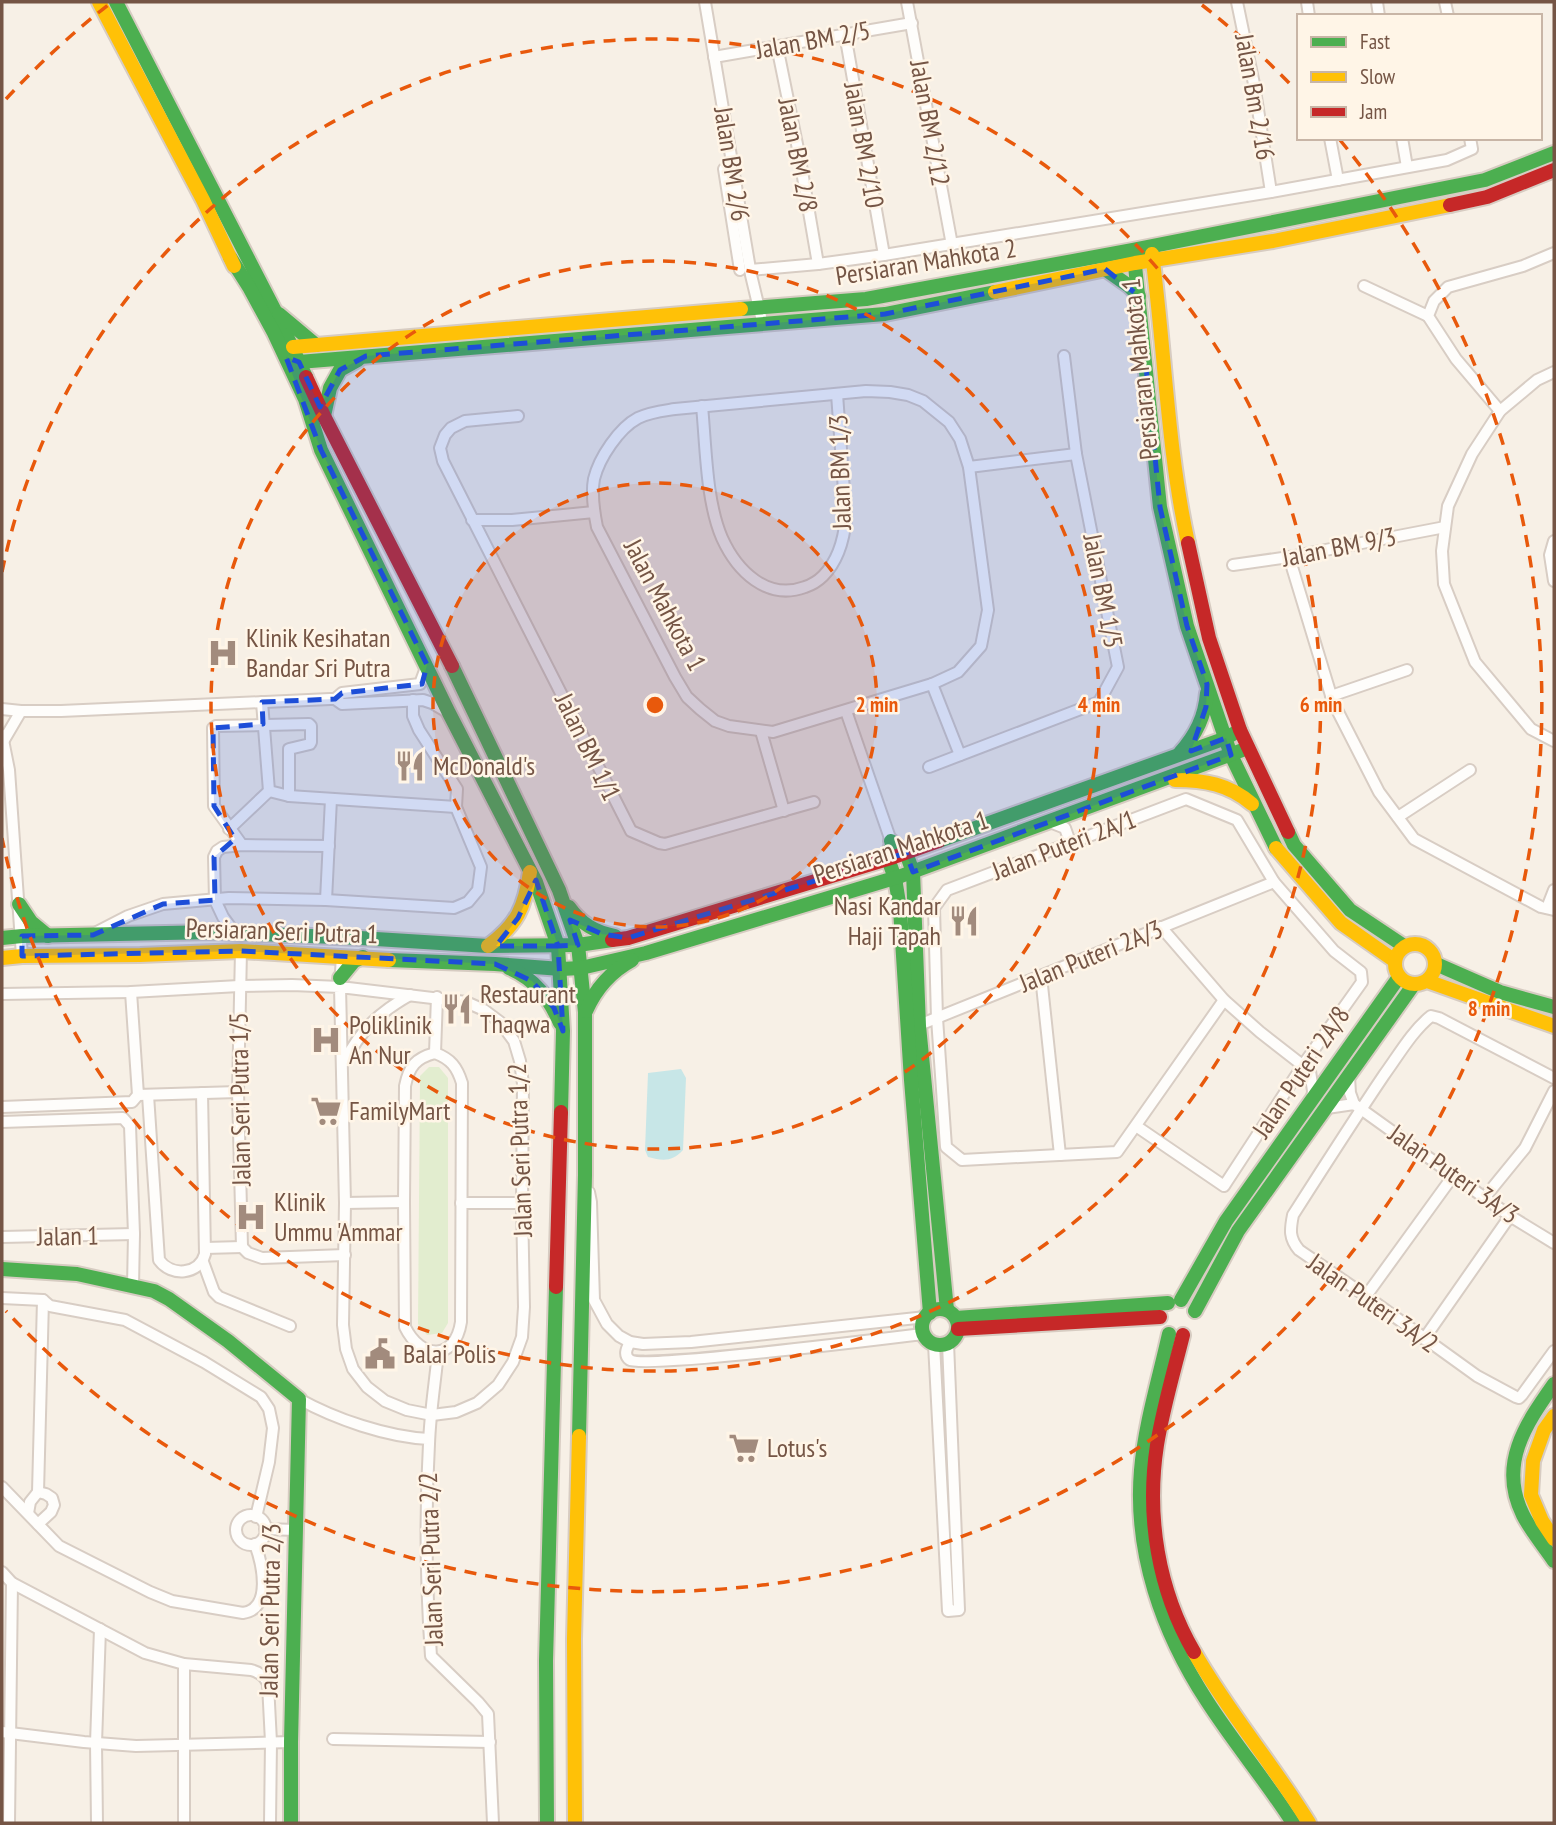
<svg xmlns="http://www.w3.org/2000/svg" width="1556" height="1825" font-family="'PT Sans Narrow',sans-serif">
<rect width="100%" height="100%" fill="#f7f0e6"/>
<path fill="#e2edcf" d="M429 1067H439L448 1078V1323L442 1333 427 1335 418 1324 420 1076Z"/>
<path fill="#c7e6e7" d="M681 1069 686 1078 683 1150C672 1162 663 1161 648 1157L645 1150 648 1073Z"/>
<g fill="none" stroke-linecap="round" stroke-linejoin="round">
<g stroke="#d8cdc4" stroke-width="14">
<g id="street">
<path d="M705 2 751 275 763 325"/>
<path d="M907 2 952 245"/>
<path d="M1237 2 1254 84 1271 192"/>
<path d="M1307 2 1309 16"/>
<path d="M1377 2 1379 16"/>
<path d="M1445 2 1448 16"/>
<path d="M845 34 884 255"/>
<path d="M777 46 799 154 818 264"/>
<path d="M714 57 912 23"/>
<path d="M1330 138 1338 180"/>
<path d="M1402 138 1407 167"/>
<path d="M724 169 740 270"/>
<path d="M750 270 818 264 884 255 1271 192 1447 160 1472 149 1470 138"/>
<path d="M1364 286 1428 316"/>
<path d="M1554 372 1537 380 1500 411 1472 454 1448 506 1442 551 1444 584 1475 662 1531 729 1554 741"/>
<path d="M866 391 890 392 908 395 923 401 949 422 960 439 969 467 988 610 981 646 958 672 932 684 773 732 729 726 715 721 700 709 687 697 675 677 597 527C594 512 591 495 594 479 599 458 619 428 638 418 650 412 662 411 675 409Z"/>
<path d="M702 406C706 447 706 501 722 538 737 571 767 601 805 587 811 585 818 581 823 576 839 560 844 539 846 518L837 394"/>
<path d="M1500 411 1456 359 1428 316 1434 301 1448 287 1523 266 1554 253"/>
<path d="M518 416 465 421 451 428 445 435 440 448 443 461 631 831 659 843 665 844 814 802"/>
<path d="M969 467 1076 454"/>
<path d="M472 520H512L594 512"/>
<path d="M1554 541 1550 555 1554 581"/>
<path d="M1289 557 1333 702 1379 792 1414 839 1541 907 1554 910"/>
<path d="M1233 565 1289 557 1445 527"/>
<path d="M932 684 960 755"/>
<path d="M1331 696 1407 670"/>
<path d="M335 699 342 693 420 684 427 665"/>
<path d="M262 702 269 791 289 796 456 807"/>
<path d="M2 709 21 711H61L330 699H335L342 704 423 700 432 703 449 713"/>
<path d="M846 711 891 841"/>
<path d="M761 731 784 811"/>
<path d="M2 735 9 770 22 956"/>
<path d="M4 740 21 711"/>
<path d="M929 767 1099 702 1118 667 1076 454 1064 356"/>
<path d="M1398 817 1470 770"/>
<path d="M1050 822 1065 828 1070 842"/>
<path d="M229 829 269 791"/>
<path d="M242 845 214 806 213 728 216 726 309 724 311 726V742L310 744 289 749V796"/>
<path d="M326 900 331 799"/>
<path d="M1547 908 1554 890"/>
<path d="M1161 927 1224 1000 1260 1032 1310 1071 1313 1091 1312 1099"/>
<path d="M234 932 223 917 215 900 214 857 217 851 223 847 242 845 329 846"/>
<path d="M95 933 128 916 163 904 229 898 326 900 454 908 468 902 478 890 481 867 456 807 457 789 419 730 413 716V700"/>
<path d="M241 951 238 1092 242 1247"/>
<path d="M1041 976 1060 1155"/>
<path d="M131 992 138 1095 238 1092"/>
<path d="M2 994 131 992 239 986 292 985 340 987 466 1002 484 1010 500 1022 514 1041 520 1061 523 1084 522 1203 524 1307 522 1337 513 1362 498 1385 477 1403 456 1412 432 1415 407 1410 385 1401 367 1387 353 1369 346 1349 343 1325 345 1203 340 987 342 956"/>
<path d="M914 1027 1274 882"/>
<path d="M435 1053C451 1059 457 1067 462 1083L461 1322C455 1361 421 1360 405 1327L404 1202 405 1086C409 1066 416 1058 435 1053Z"/>
<path d="M435 1053 437 997"/>
<path d="M344 1062C361 1030 378 1013 410 995"/>
<path d="M1349 1077 1350 1093 1354 1104"/>
<path d="M1554 1078 1439 1018 1431 1016C1412 1031 1398 1056 1384 1075 1353 1121 1323 1168 1293 1215 1290 1230 1289 1238 1299 1250L1366 1296 1477 1376 1516 1397 1519 1398 1522 1395 1554 1351"/>
<path d="M148 1095 159 1260C171 1277 199 1275 205 1254L202 1093"/>
<path d="M2 1107 132 1102 138 1095"/>
<path d="M1327 1108 1354 1104 1510 1216 1554 1243"/>
<path d="M2 1122 123 1118 130 1126 134 1234 133 1286"/>
<path d="M1136 1126 1224 1186 1303 1065 1362 982 1361 972 1334 951 1274 882 1237 820 1186 799 947 890 934 908 937 1018 946 1147 962 1160 1117 1152 1224 1000"/>
<path d="M589 1192 591 1202 594 1300 607 1324 619 1336 630 1342 643 1344 691 1342 926 1317"/>
<path d="M1485 1197 1525 1148 1554 1091"/>
<path d="M345 1203 404 1202"/>
<path d="M461 1203H522"/>
<path d="M2 1237 134 1234"/>
<path d="M242 1247 248 1253 262 1258 345 1255"/>
<path d="M205 1248 242 1247"/>
<path d="M203 1262 214 1292 219 1297 290 1326"/>
<path d="M1366 1296 1453 1176"/>
<path d="M2 1298 43 1300 50 1306 125 1320 204 1362 261 1397 269 1409 273 1428 269 1462 256 1517"/>
<path d="M1424 1339 1510 1216"/>
<path d="M630 1342C627 1348 623 1355 630 1360 643 1369 890 1338 923 1334"/>
<path d="M934 1344 948 1611 959 1610 948 1343"/>
<path d="M438 1352C435 1383 430 1413 429 1444 425 1514 426 1585 431 1656L478 1702 488 1714 493 1823"/>
<path d="M299 1399C335 1419 387 1437 429 1439"/>
<path d="M2 1487 59 1546 150 1592 172 1601 243 1613C273 1609 262 1563 255 1544"/>
<path d="M38 1492 46 1494 52 1498 54 1505 51 1512 38 1524"/>
<path d="M28 1513 30 1502 38 1492 43 1300"/>
<circle cx="251" cy="1530" r="15"/>
<path d="M265 1529 296 1530"/>
<path d="M2 1572 12 1583 145 1653 184 1664 251 1670C259 1672 265 1676 268 1684L271 1742 270 1823"/>
<path d="M2 1732 84 1742 136 1746 291 1742"/>
<path d="M333 1739 490 1742"/>
<path d="M9 1823 12 1583"/>
<path d="M97 1823 96 1743 100 1629"/>
<path d="M184 1823V1664"/>
</g>
</g>
<g stroke="#d7ccc2" stroke-width="18">
<g id="fast">
<path d="M116 2 275 311 306 377"/>
<path d="M1134 256 1160 507 1187 626 1231 755 1276 848"/>
<path d="M230 257 249 287 274 333 305 399 321 450 449 713 536 882 558 946 563 1031 561 1112"/>
<path d="M1105 269 1129 286 1139 296"/>
<path d="M741 309 866 299 1133 250 1485 180 1554 153"/>
<path d="M279 314 316 345"/>
<path d="M293 360 299 362 885 314 995 292"/>
<path d="M324 416 330 388 340 370 358 360"/>
<path d="M452 666 559 890 578 945 585 1012V1175L579 1436"/>
<path d="M1180 753C1196 735 1205 717 1207 693"/>
<path d="M1288 832 1294 845 1350 910 1404 946"/>
<path d="M891 841 906 853 913 872 919 1026 947 1310"/>
<path d="M939 841 1226 738 1240 730"/>
<path d="M890 849 888 859 895 878 900 909 911 1080 930 1313"/>
<path d="M19 904 31 922 48 936"/>
<path d="M569 907C581 924 595 932 615 936"/>
<path d="M2 938 22 936 214 932 360 938 488 946 578 945 612 940"/>
<path d="M389 960 495 964 561 969 581 968 646 953 901 876 1248 748"/>
<path d="M1436 964 1500 992 1554 1007"/>
<path d="M509 968C535 979 549 998 560 1023"/>
<path d="M340 978 354 961 363 957"/>
<path d="M586 1011C596 988 610 972 632 960"/>
<path d="M2 1269 77 1274 154 1291 169 1299 228 1341 299 1399 291 1742V1823"/>
<path d="M1181 1300 1226 1221 1399 977"/>
<circle cx="940" cy="1327" r="18"/>
<path d="M1195 1311 1238 1231 1414 984"/>
<path d="M956 1318 1168 1303"/>
<path d="M1169 1334C1159 1379 1145 1424 1141 1470 1134 1552 1162 1632 1207 1701 1234 1743 1266 1781 1293 1823"/>
<path d="M1554 1384C1525 1425 1498 1465 1523 1515 1531 1531 1544 1546 1554 1561"/>
<path d="M547 1823 546 1661 556 1287"/>
</g>
</g>
<g stroke="#d7ccc2" stroke-width="18">
<g id="slow">
<path d="M99 2 203 200 234 266"/>
<path d="M1152 254C1165 351 1167 448 1188 543"/>
<path d="M995 292 1135 263 1273 241 1450 205"/>
<path d="M293 347 741 309"/>
<path d="M1175 780C1204 780 1229 784 1252 804"/>
<path d="M1276 848 1341 923 1395 961"/>
<circle cx="1415" cy="964" r="20"/>
<path d="M488 946C517 925 525 907 530 872"/>
<path d="M2 958 22 956 140 955 241 951 389 960"/>
<path d="M1427 981 1554 1026"/>
<path d="M1554 1416 1544 1430 1533 1461 1531 1495 1542 1521 1554 1539"/>
<path d="M1194 1652C1228 1712 1273 1764 1309 1823"/>
<path d="M575 1823 574 1639 579 1436"/>
</g>
</g>
<g stroke="#d7ccc2" stroke-width="18">
<g id="jam">
<path d="M1450 205 1487 197 1554 170"/>
<path d="M306 377 324 416 452 666"/>
<path d="M1188 543 1209 638 1240 730 1288 832"/>
<path d="M612 940 628 938 894 857 939 841"/>
<path d="M556 1287 561 1112"/>
<path d="M958 1329 1160 1317"/>
<path d="M1183 1335C1174 1371 1163 1408 1157 1445 1146 1516 1158 1590 1194 1652"/>
</g>
</g>
<use href="#street" stroke="#fefdfb" stroke-width="10"/>
<use href="#fast" stroke="#4caf50" stroke-width="14"/>
<use href="#slow" stroke="#ffc107" stroke-width="14"/>
<use href="#jam" stroke="#c62828" stroke-width="14"/>
</g>
<path fill="#1d4ed8" fill-opacity="0.2" stroke="#1d4ed8" stroke-width="5" stroke-dasharray="14 9" stroke-linejoin="round" d="M1105 269 1139 296 1160 507 1187 626 1207 684 1206 707 1191 751 1226 738 1231 755 913 872 906 853 628 938 602 934 570 920 578 945 558 946 536 880 518 918 496 946H558L563 1031 554 1008 532 981 495 964 241 951 22 956V936L93 935 163 904 215 900 214 857 235 839 214 806 213 728 263 724 262 702 335 699 342 693 422 684 427 665 321 450 286 357 299 362 320 407 340 370 366 356 885 314Z"/>
<circle cx="655" cy="705" r="222" fill="#e8590c" fill-opacity=".12"/>
<g fill="none" stroke="#e8590c" stroke-width="3.5" stroke-dasharray="12 9">
<circle cx="655" cy="705" r="222"/>
<circle cx="655" cy="705" r="444"/>
<path d="M2 572A666 666 0 1 1 2 838"/>
<path d="M6 99A888 888 0 0 1 108 5M1202 5A888 888 0 0 1 1294 88M1340 140A888 888 0 0 1 6 1311"/>
</g>
<defs>
<g id="hospital-bare" transform="scale(2.415)"><path d="M-5-5h3v3.5h4V-5h3V5h-3V1.5h-4V5h-3Z" fill="#a28b7d" stroke="#fff5e7" stroke-width="2.5" paint-order="stroke"/></g>
<g id="restaurant-bare" transform="scale(2.415)"><path d="M-5-6h1v4h1v-4h1v4h1v-4h1v5L-1.5 .5V6h-2V.5L-5-1ZM5-6V6H3V1.5H1.5Q1.5-4 5-6Z" fill="#a28b7d" stroke="#fff5e7" stroke-width="2.5" paint-order="stroke"/></g>
<g id="supermarket-bare" transform="scale(2.415)"><path d="M-6-5.5h2.5l.6 2H6L4.5 2H-2.5L-4.4-4H-6ZM-1.5 3.2a1.3 1.3 0 1 0 .1 0ZM3 3.2a1.3 1.3 0 1 0 .1 0Z" fill="#a28b7d" stroke="#fff5e7" stroke-width="2.5" paint-order="stroke"/></g>
<g id="civic-bare" transform="scale(2.415)"><path d="M-.6-6.5H3V-4.5H.6V-3L4-1V1h2V6H-6V1h2V-1L-.6-3ZM-1.2 2.5V6h2.4V2.5Z" fill="#a28b7d" stroke="#fff5e7" stroke-width="2.5" paint-order="stroke"/></g>
</defs>
<g fill-rule="evenodd">
<use href="#hospital-bare" x="223" y="653"/>
<use href="#restaurant-bare" x="410" y="766"/>
<use href="#restaurant-bare" x="964" y="921"/>
<use href="#restaurant-bare" x="457" y="1009"/>
<use href="#hospital-bare" x="326" y="1040"/>
<use href="#supermarket-bare" x="326" y="1111"/>
<use href="#hospital-bare" x="251" y="1217"/>
<use href="#civic-bare" x="380" y="1354"/>
<use href="#supermarket-bare" x="744" y="1448"/>
</g>
<g text-anchor="middle" stroke-width="5" stroke-linejoin="round" paint-order="stroke">
<g font-size="26" fill="#755545" stroke="#fff5e7">
<text transform="translate(813 40) rotate(-10)" y="9">Jalan BM 2/5</text>
<text transform="translate(1255 97) rotate(80)" y="9">Jalan Bm 2/16</text>
<text transform="translate(930 123) rotate(80)" y="9">Jalan BM 2/12</text>
<text transform="translate(864 145) rotate(80)" y="9">Jalan BM 2/10</text>
<text transform="translate(798 155) rotate(79)" y="9">Jalan BM 2/8</text>
<text transform="translate(732 164) rotate(81)" y="9">Jalan BM 2/6</text>
<text transform="translate(926 262) rotate(-9)" y="9">Persiaran Mahkota 2</text>
<text transform="translate(1140 369) rotate(-96)" y="9">Persiaran Mahkota 1</text>
<text transform="translate(840 472) rotate(-92)" y="9">Jalan BM 1/3</text>
<text transform="translate(1339 547) rotate(-11)" y="9">Jalan BM 9/3</text>
<text transform="translate(1103 591) rotate(79)" y="9">Jalan BM 1/5</text>
<text transform="translate(665 605) rotate(62)" y="9">Jalan Mahkota 1</text>
<text transform="translate(588 747) rotate(64)" y="9">Jalan BM 1/1</text>
<text transform="translate(1064 845) rotate(-21)" y="9">Jalan Puteri 2A/1</text>
<text transform="translate(901 847) rotate(-18)" y="9">Persiaran Mahkota 1</text>
<text transform="translate(282 931) rotate(2)" y="9">Persiaran Seri Putra 1</text>
<text transform="translate(1091 956) rotate(-22)" y="9">Jalan Puteri 2A/3</text>
<text transform="translate(1301 1072) rotate(-56)" y="9">Jalan Puteri 2A/8</text>
<text transform="translate(240 1099) rotate(-91)" y="9">Jalan Seri Putra 1/5</text>
<text transform="translate(520 1150) rotate(-92)" y="9">Jalan Seri Putra 1/2</text>
<text transform="translate(1454 1174) rotate(35)" y="9">Jalan Puteri 3A/3</text>
<text transform="translate(68 1236) rotate(-1)" y="9">Jalan 1</text>
<text transform="translate(1373 1303) rotate(35)" y="9">Jalan Puteri 3A/2</text>
<text transform="translate(431 1559) rotate(-92)" y="9">Jalan Seri Putra 2/2</text>
<text transform="translate(270 1610) rotate(-89)" y="9">Jalan Seri Putra 2/3</text>
</g>
<g font-size="26" fill="#755545" stroke="#fff5e7" text-anchor="start">
<text x="246" y="647">Klinik Kesihatan<tspan x="246" dy="30">Bandar Sri Putra</tspan></text>
<text x="433" y="775">McDonald's</text>
<text x="941" y="915" text-anchor="end">Nasi Kandar<tspan x="941" dy="30">Haji Tapah</tspan></text>
<text x="480" y="1003">Restaurant<tspan x="480" dy="30">Thaqwa</tspan></text>
<text x="349" y="1034">Poliklinik<tspan x="349" dy="30">An Nur</tspan></text>
<text x="349" y="1120">FamilyMart</text>
<text x="274" y="1211">Klinik<tspan x="274" dy="30">Ummu 'Ammar</tspan></text>
<text x="403" y="1363">Balai Polis</text>
<text x="767" y="1457">Lotus's</text>
</g>
</g>
<circle cx="655" cy="705" r="10" fill="#e8590c" stroke="#fff5e7" stroke-width="3.5"/>
<g font-size="21" text-anchor="middle" font-weight="bold" fill="#e8590c" stroke="#fff5e7" stroke-width="5" stroke-linejoin="round" paint-order="stroke">
<text x="877" y="712">2 min</text>
<text x="1099" y="712">4 min</text>
<text x="1321" y="712">6 min</text>
<text x="1489" y="1016">8 min</text>
</g>
<rect width="1556" height="1825" fill="none" stroke="#755545" stroke-width="7"/>
<rect x="1297" y="14" width="245" height="126" fill="#fff5e7" stroke="#c8b5a6" stroke-width="2"/>
<rect x="1311" y="37" width="35" height="10" fill="#4caf50" stroke="#c8b5a6" stroke-width="2"/>
<text x="1360" y="49" font-size="21" fill="#755545">Fast</text>
<rect x="1311" y="72" width="35" height="10" fill="#ffc107" stroke="#c8b5a6" stroke-width="2"/>
<text x="1360" y="84" font-size="21" fill="#755545">Slow</text>
<rect x="1311" y="107" width="35" height="10" fill="#c62828" stroke="#c8b5a6" stroke-width="2"/>
<text x="1360" y="119" font-size="21" fill="#755545">Jam</text>
</svg>
